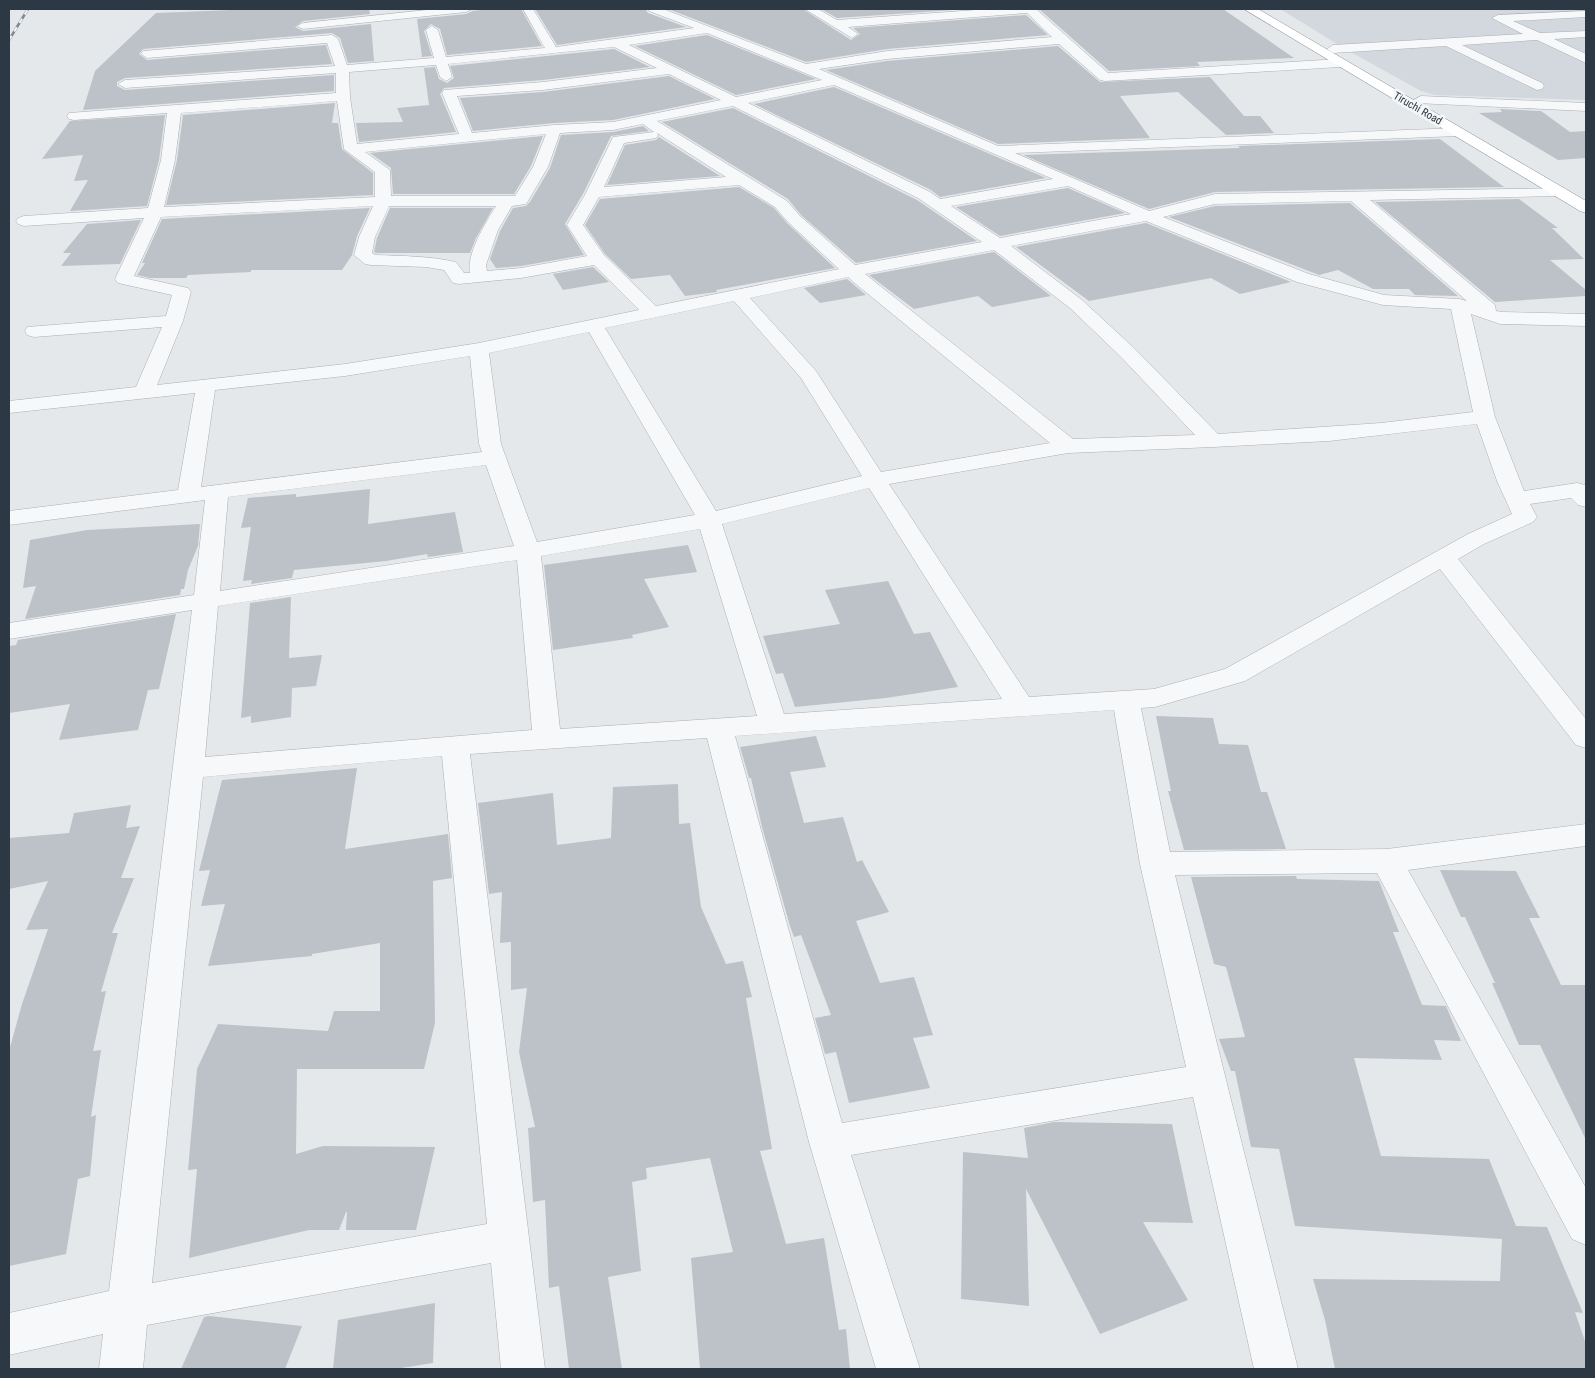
<svg xmlns="http://www.w3.org/2000/svg" width="1595" height="1378" font-family="'Roboto Condensed',sans-serif">
<rect width="100%" height="100%" fill="#e4e8eb"/>
<path fill="#d2d8dd" d="M1280 9H1586V100L1435 95 1421 91 1347 50Z"/>
<g fill="#bcc2c8">
<path d="M257 9H369L370 14 303 21 295 27 303 31 371 24 374 61 348 63 340 38 332 33 143 49 139 54 147 60 326 45 332 64 125 78 117 82V86L125 90 334 75V91L83 110 95 71 156 13Z"/>
<path d="M489 9H521L542 46 447 55 440 29 431 24 424 31 432 56 422 57 417 19 466 14 473 11Z"/>
<path d="M535 9H645L648 13 686 27 557 45Z"/>
<path d="M668 9H803L851 40 860 34 853 28 1026 15 1048 35 887 49 806 62Z"/>
<path d="M821 9H967L837 18Z"/>
<path d="M1039 9H1223L1294 58 1197 62 1200 66 1109 71Z"/>
<path d="M707 35 816 79 736 95 635 46Z"/>
<path d="M1058 46 1100 82 1210 77 1244 116H1260L1274 133 1226 135 1178 92 1120 96 1150 138 998 144 826 70 887 61Z"/>
<path d="M614 49 650 67 543 80 444 88 440 94 456 132 359 142 356 123 403 122 397 108 429 105 424 68 435 67 439 79 447 83 454 78 450 66Z"/>
<path d="M669 76 715 99 613 120 554 123 473 131 460 98 543 92Z"/>
<path d="M834 87 1046 178 940 197 931 190 754 104Z"/>
<path d="M335 103 332 123H338L342 149 373 173V195L166 205 177 160 183 115Z"/>
<path d="M733 108 917 200 977 241 856 263 801 215 788 199 662 122Z"/>
<path d="M1500 109 1541 111 1570 132 1586 131V158L1558 160 1479 113 1502 112Z"/>
<path d="M165 115 159 160 147 206 70 211 88 180 74 181 83 155 42 159 70 121Z"/>
<path d="M643 126 649 131 611 136 584 192 565 224 584 255 521 266 496 268 490 259 500 231 513 208 526 206 530 202 550 168 561 135 613 132Z"/>
<path d="M543 136 531 166 514 194H393L391 168 370 153Z"/>
<path d="M659 137 720 176 607 185 625 145 656 140Z"/>
<path d="M1440 139 1504 187 1215 192 1149 209 1023 155 1240 148 1238 146Z"/>
<path d="M739 187 774 208 787 223 835 268 716 290 717 292 685 296 670 275 631 279 605 254 585 225 600 199Z"/>
<path d="M1068 188 1125 213 1000 236 956 207Z"/>
<path d="M1519 199 1558 228H1552L1584 259 1550 260 1586 290V296L1495 302 1375 202Z"/>
<path d="M1350 203 1458 296 1415 295 1409 289H1373L1338 270 1319 275 1169 217 1215 206Z"/>
<path d="M370 208 357 236 352 255 342 270H251V272L188 275 186 278H150L137 275 145 263H142L162 219Z"/>
<path d="M390 208H493L476 238 470 253H376L374 252 377 238Z"/>
<path d="M141 220 120 264 61 266 71 253H63L87 224Z"/>
<path d="M1146 223 1291 282 1240 294 1211 278 1089 301 1016 247Z"/>
<path d="M994 252 1051 296 992 307 978 296 914 309 869 275Z"/>
<path d="M593 267 609 282 563 290 553 274Z"/>
<path d="M847 279 866 295 820 303 804 288Z"/>
<path d="M370 489 368 524 455 512 463 552 428 557 427 554 386 561 294 570 292 578 251 584 252 580 243 581 251 527 241 528 248 498 296 494V497Z"/>
<path d="M200 524 198 546 188 570 184 589H181L180 595 25 619 36 586 23 588 30 540 87 530Z"/>
<path d="M688 545 697 572 644 579 669 627 632 635 633 638 553 650 544 565Z"/>
<path d="M888 581 914 634 930 632 958 687 886 698 795 707 783 673 776 674 763 636 840 624 825 590Z"/>
<path d="M291 597 289 658 322 655 316 686 292 688 291 717 251 723V716L241 718 250 603Z"/>
<path d="M176 614 159 689 148 690 138 730 59 740 70 704 9 713V646L16 645 18 640Z"/>
<path d="M1156 716 1213 718 1219 744 1248 745 1261 792H1267L1286 849 1184 850 1168 791H1171Z"/>
<path d="M816 736 826 767 790 772 804 823 843 817 857 862 862 860 889 912 856 921 880 983 914 977 933 1035 913 1038 930 1088 849 1103 836 1052 825 1054 815 1018 831 1015 801 935 794 937 790 926 762 827 751 778H749L740 747Z"/>
<path d="M357 768 345 849 448 834 452 878 433 881 435 1023 424 1069H297L296 1154 323 1146 435 1147 416 1230H346L347 1212H346L339 1230H309L189 1258 197 1169 188 1170 197 1069 218 1024 328 1031 334 1011H380V943L312 954V956L208 966 225 904 201 906 210 870 199 871 222 780Z"/>
<path d="M678 784 679 824 690 823 701 907 726 964 743 961 752 997 746 998 772 1149 760 1151 786 1244 824 1238 839 1330 846 1329 850 1369H700L691 1258 733 1252 710 1158 646 1168 647 1179 632 1182 641 1271 608 1277 622 1369H569L559 1286 549 1288 545 1200 533 1202 528 1128 535 1127 519 1052 527 988 511 990V942L500 943 502 892 489 894 478 803 553 793 557 845 611 838 613 787Z"/>
<path d="M131 805 126 828 140 826 121 878H134L112 933H118L101 992 106 991 93 1051 101 1050 91 1117 96 1115 90 1176 78 1179 66 1254 9 1266V1051L22 1004 48 929 26 930 48 881 9 889V838L69 833 74 813Z"/>
<path d="M1440 870 1516 871 1540 918H1529L1561 985H1586V1140L1540 1045H1519L1492 983H1495L1465 917H1461Z"/>
<path d="M1296 876 1297 879 1379 881 1399 932H1393L1422 1005 1446 1006 1461 1041 1434 1040 1442 1060 1354 1058 1381 1156 1489 1159 1516 1226 1547 1227 1583 1313 1575 1312 1586 1344V1369H1335L1325 1320 1313 1279 1500 1281 1502 1239 1295 1226 1279 1149 1251 1147 1235 1071H1231L1219 1039 1245 1037 1226 967 1214 964 1191 877Z"/>
<path d="M1054 1122 1172 1124 1193 1223 1143 1222 1188 1300 1100 1334 1026 1189 1029 1306 961 1299 963 1152 1028 1158 1024 1128Z"/>
<path d="M435 1303 433 1363 395 1369H333L338 1320Z"/>
<path d="M209 1316 302 1326 285 1369H181L204 1317Z"/>
</g>
<g fill="none" stroke-linecap="round" stroke-linejoin="round">
<g stroke="#a9b0b5" stroke-width="1">
<g id="minor">
<path d="M436 9H472L466 12 303 29 297 26 303 23Z"/>
<path d="M523 9H533L556 47 694 28 649 11 647 9H663L806 64 887 51 1052 37 1027 13 848 27 858 34 852 38 805 9H818L837 20 990 9H1036L1108 73 1340 59 1346 63 1340 67 1105 81 1100 80 1059 44 887 59 819 69 998 146 1458 128 1463 129 1465 132 1463 135 1458 136 1015 153 1149 211 1215 194 1564 188 1566 191 1564 194 1558 196 1370 200 1495 305 1496 311 1502 312 1586 314V326L1500 324 1471 314 1495 417 1524 491 1577 483 1585 485 1586 507 1578 505 1571 498 1530 504 1537 517 1533 522 1484 544 1458 559 1586 719V748L1576 745 1440 569 1245 681 1155 707 1141 708 1170 852 1387 849 1586 824V846L1408 870 1586 1188V1245L1572 1239 1377 873 1175 875 1298 1369H1254L1193 1097 851 1155 920 1369H876L809 1142 707 738 470 754 545 1369H501L491 1263 147 1325 143 1369H99L103 1334 9 1355V1313L109 1291 192 610 9 639V623L194 595 205 500 9 525V511L178 490 195 393 9 413V401L136 387 162 327 34 337 27 335 25 331 27 327 166 316 172 295 118 283 115 279 144 218 24 226 18 224 16 221 18 218 24 216 148 208 161 160 167 113 74 120 69 119 67 116 69 113 336 93V73L125 88 118 84 125 80 335 66 327 43 147 58 141 54 143 51 332 35 338 39 347 65 434 58 426 30 432 26 438 30 446 57 545 48ZM707 33 822 80 736 97 629 45ZM614 47 657 68 543 82 444 90 442 93 459 134 357 144 350 97 349 72 436 65 440 77 446 81 452 77 448 64ZM669 74 721 100 613 122 554 125 472 133 457 96 543 90ZM834 85 1053 179 940 199 930 192 748 103ZM337 101 344 149 375 172V197L164 207 175 160 181 113ZM733 106 918 198 982 242 855 265 800 216 787 201 657 121ZM643 124 654 132 613 137 586 193 567 225 587 256 521 268 487 271 486 265 498 230 512 206 526 204 528 201 548 167 560 133 613 130ZM657 133 726 177 604 187 624 143 656 138 658 135ZM546 134 533 167 515 196H391L390 170 365 152ZM739 185 775 207 788 222 839 269 656 306 604 255 583 225 599 197ZM1068 186 1131 214 1000 238 951 206ZM1351 201 1467 301 1459 299 1384 295 1309 274 1163 217 1215 204ZM373 206 359 237 354 255 365 264 371 265 426 267 444 270 453 283 459 284 521 278 594 265 639 310 479 343 345 364 157 385 183 321 191 292 188 288 134 276 161 217ZM389 206H496C486 222 466 254 470 273H464L456 262C429 256 402 256 375 255L372 253 375 237ZM1146 221 1297 282 1383 305 1451 309 1473 412 1381 423 1218 434 1135 349 1082 300 1011 246ZM994 250 1070 308 1121 357 1195 435 1073 439 865 274ZM848 277 851 280 1050 443 881 472 816 371 750 298ZM734 301 801 378 862 476 716 511 605 328ZM589 332 695 515 537 542 501 444 489 353ZM470 356 479 444 482 452 201 487 215 390 345 376ZM1477 424 1497 481 1512 514 1468 534 1225 669 1154 689 1029 697 889 484 1068 453 1213 447 1329 441ZM486 465 514 546 220 591 228 497ZM869 488 1002 699 784 714 722 524ZM700 529 757 716 560 729 541 556ZM517 560 532 730 205 757 218 606ZM1114 710 1140 864 1186 1067 842 1123 735 736ZM442 756 487 1224 152 1283 203 777Z"/>
<path d="M1586 11V17L1513 21 1540 33 1586 31V37L1554 39 1586 54V63L1537 40 1462 45 1542 83 1544 86 1542 89 1537 90 1446 46 1333 53 1327 49 1333 45 1523 34 1492 18 1498 15Z"/>
<path d="M1421 96 1586 103V111L1416 103 1414 100Z"/>
</g>
</g>
<g stroke="#8c97a2" stroke-width="1">
<path id="highway" d="M1244 9H1258L1586 201V213L1580 211Z"/>
</g>
<use href="#minor" fill="#f7f8fa" fill-rule="evenodd"/>
<use href="#highway" fill="#fff" fill-rule="evenodd"/>
<g stroke="#7e8a94" stroke-width="2.5">
<path id="rail" d="M9 40 28 9"/>
</g>
<use href="#rail" stroke="#f4f7f9" stroke-width="2" stroke-dasharray="5" stroke-linecap="butt"/>
</g>
<g text-anchor="middle" stroke-width="5" stroke-linejoin="round" paint-order="stroke">
<g font-size="11" fill="#2c3843" stroke="#f4f7f9">
<text transform="translate(1418 108) rotate(30)" y="4">Tiruchi Road</text>
</g>
</g>
<rect width="1595" height="1378" fill="none" stroke="#2c3843" stroke-width="20"/>
</svg>
